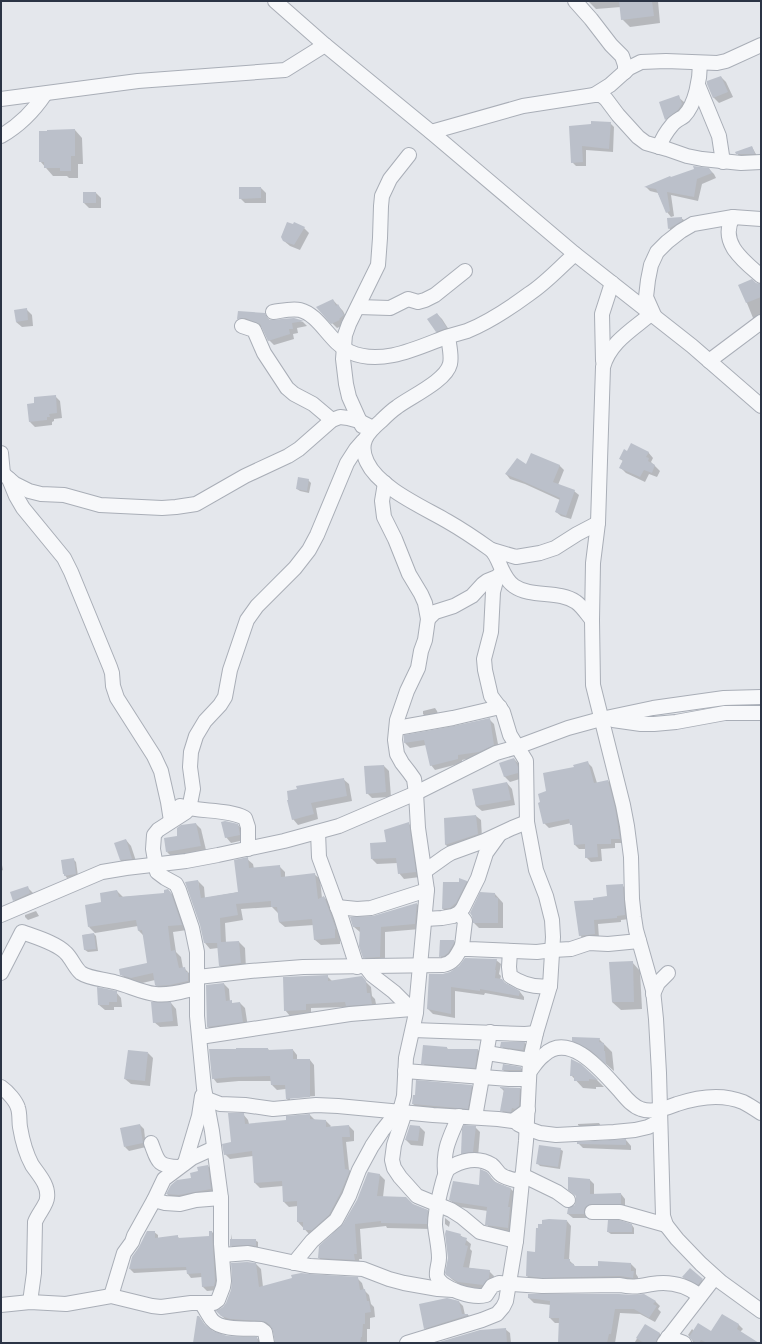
<svg xmlns="http://www.w3.org/2000/svg" width="762" height="1344" font-family="'Archivo Narrow',sans-serif">
<rect width="100%" height="100%" fill="#e4e7ec"/>
<g fill="#0003">
<path d="M588 1H658L660 23 630 27 622 19 621 7 596 9Z"/>
<path d="M721 77 726 82 733 97 719 103 714 98 708 84Z"/>
<path d="M678 97 684 102 687 110 671 124 666 119 660 103Z"/>
<path d="M610 123 614 127 613 152 586 150V166H576L572 162 591 125Z"/>
<path d="M75 130 82 138 83 164H78V178H69L67 176H53L40 161Z"/>
<path d="M752 147 757 156H739L737 153Z"/>
<path d="M709 169 714 174 716 178 702 184 698 201 671 195 674 216 671 217 667 212 658 193 650 191 646 187 672 178Z"/>
<path d="M261 188 266 193V203H245L240 198Z"/>
<path d="M96 193 101 198V208H89L84 203Z"/>
<path d="M681 218 684 220V223L671 231 669 228Z"/>
<path d="M304 228 309 233 300 250 290 246 284 241Z"/>
<path d="M759 285H761V320L758 323 753 318 740 286Z"/>
<path d="M333 300 343 311 348 321 344 325 337 328 332 323Z"/>
<path d="M27 310 32 315 33 326 22 327 16 322Z"/>
<path d="M264 314 270 321 293 319 303 322 307 326 297 328 298 333 293 334 294 339 274 345 269 340 263 327 250 323 243 324 239 319Z"/>
<path d="M437 314 442 319 451 333 442 337 436 331Z"/>
<path d="M55 396 60 401 62 418 54 419V421L52 422V425L35 427 30 422 28 405 35 404Z"/>
<path d="M628 452H648L653 458 651 462 660 471 657 477 649 474 645 482 626 473 620 467 623 461 620 459Z"/>
<path d="M559 465 564 470 558 485 574 491 579 495 571 519 561 516 556 512 560 500 525 484 510 479 506 474 527 466Z"/>
<path d="M308 480 311 483 309 493 300 491 297 489Z"/>
<path d="M435 708 437 711 438 714 426 717 423 714V711Z"/>
<path d="M489 719 494 724 499 749 484 756 462 760V763L435 770 431 765 426 745 410 748 405 743V736Z"/>
<path d="M514 759 519 764 522 773 523 778 510 782 505 777 500 764Z"/>
<path d="M587 762 592 767 597 783 608 781 612 785 624 843H615V848L601 849 602 861 591 862 586 857V849H579L575 845 573 826 571 823 549 828 544 823 548 792 575 768Z"/>
<path d="M384 766 389 771 391 797 372 798 367 793Z"/>
<path d="M343 779 349 784 352 801 316 808 318 819 298 825 293 819 288 801Z"/>
<path d="M507 783 512 789 515 805 482 811 476 806 473 790Z"/>
<path d="M476 816 481 820 482 838 450 849 446 845 445 819Z"/>
<path d="M196 824 201 829 206 850 172 857 167 852 178 837Z"/>
<path d="M409 824 414 829 420 877 404 879 399 873 398 863 377 864 372 859 387 843Z"/>
<path d="M238 825 243 831 244 840 231 843 226 837Z"/>
<path d="M126 840 131 846 137 864 126 865 120 860Z"/>
<path d="M247 859 253 864 254 869 279 866 285 872V878L314 874 320 879 322 898 324 897 329 902 340 934V944L321 945 315 940 314 925 285 927 279 922 278 913 272 907 241 909 243 920 225 923 226 943 239 942 245 948 246 969 225 971 220 966 218 948 210 949 205 943 198 881 204 887 205 898 239 892Z"/>
<path d="M1 860 3 870 1 871Z"/>
<path d="M74 860 76 862 78 876 67 878 64 874Z"/>
<path d="M467 881 472 887 461 909 448 914 443 909 444 883H460Z"/>
<path d="M622 885 627 890 629 919 621 920V922L598 924 599 938 584 940 580 935 594 901 608 897Z"/>
<path d="M28 888 33 893 35 899 19 906 14 900Z"/>
<path d="M117 891 123 897 165 894 169 891 175 897 187 930 173 932 176 952 181 957 183 968H184L190 974 194 987 162 991 156 985 155 980 138 984 127 980 121 974 148 964 144 936 139 931 138 926 95 933 89 927 102 903Z"/>
<path d="M495 894 503 903V928H479L474 923Z"/>
<path d="M417 904 422 909 420 929 385 932V962H369L364 957 360 932 354 927 374 917Z"/>
<path d="M36 911 39 916 28 920 25 917V915Z"/>
<path d="M94 934 96 936 98 951 88 952 85 950 83 935Z"/>
<path d="M454 941 459 946 445 961 440 956Z"/>
<path d="M496 960 501 964 499 974 501 976 500 980 520 992 524 997V1000L485 993 484 995 455 991V1018L433 1014 428 1009 443 974 451 973 459 967Z"/>
<path d="M632 962 640 971 642 1009 621 1010 612 1002Z"/>
<path d="M327 976 333 982 362 978 371 987 372 996 375 999 377 1009 348 1007 311 1008V1015L290 1016 285 1010Z"/>
<path d="M224 984 229 989 230 1002 234 1004 240 1003 245 1008 248 1027 213 1032 208 1027 207 986Z"/>
<path d="M116 992 121 998 122 1007H114V1010H105L99 1005Z"/>
<path d="M171 1003 176 1009 178 1026 160 1027 154 1022Z"/>
<path d="M599 1039 612 1052 614 1071 599 1058 589 1051 581 1049 573 1041Z"/>
<path d="M502 1043H525L530 1049 529 1055 507 1051 501 1046Z"/>
<path d="M447 1048 449 1050H478L483 1054 480 1072 427 1068 423 1063Z"/>
<path d="M237 1049H268L270 1051 293 1050 297 1055V1060H310L314 1065 315 1096 290 1098V1100L315 1098V1101L291 1104 287 1099 286 1089 277 1090 272 1085 271 1081H239L217 1083 213 1078Z"/>
<path d="M148 1053 153 1058 150 1086 131 1084 125 1079Z"/>
<path d="M580 1065 597 1080 604 1087H596V1089L583 1088 571 1075Z"/>
<path d="M521 1068 526 1073 508 1075 503 1070Z"/>
<path d="M472 1086 476 1090 472 1113 418 1109 413 1104Z"/>
<path d="M501 1088H520L524 1093 523 1110 515 1116 505 1114 501 1110 504 1091Z"/>
<path d="M243 1114 248 1120 249 1124 287 1121 310 1115 315 1120 326 1121 331 1126 330 1127 349 1126 354 1131V1141L346 1142 349 1170 355 1175 346 1198 316 1235 309 1234 298 1222V1206L289 1207 284 1202 283 1186 260 1188 255 1183 253 1156 230 1159 225 1154 232 1143Z"/>
<path d="M599 1123 601 1126 580 1127 578 1125V1124Z"/>
<path d="M140 1125 144 1129 146 1147 129 1151 125 1147Z"/>
<path d="M419 1126 425 1132 423 1146 411 1145 406 1140Z"/>
<path d="M475 1127 480 1132 478 1157 467 1158 462 1153Z"/>
<path d="M626 1140 631 1146V1150L583 1148 578 1143Z"/>
<path d="M560 1149 563 1151 560 1169 540 1166 537 1163Z"/>
<path d="M208 1166 213 1172 216 1195 172 1199 167 1194 172 1185 192 1179Z"/>
<path d="M379 1174 385 1180 383 1197 413 1205 427 1210 433 1216 431 1229 387 1228 386 1226 360 1229 362 1259H359L360 1265 324 1263 319 1258 344 1225Z"/>
<path d="M488 1174 495 1182 511 1189 516 1194 513 1232 492 1229 486 1224 488 1211 460 1207 456 1205 450 1200 480 1187Z"/>
<path d="M590 1180 594 1184V1195L621 1194 625 1199V1207L589 1212 588 1218H573L568 1214 575 1206 577 1196Z"/>
<path d="M445 1218 450 1222 449 1227 445 1224Z"/>
<path d="M567 1221 571 1226 569 1260 576 1267H599L631 1264 636 1269V1274L638 1277V1282L532 1281 527 1276 536 1253Z"/>
<path d="M632 1225 634 1228V1234H611L608 1232Z"/>
<path d="M154 1232 158 1235V1239L178 1237 180 1239 210 1237V1232H212L216 1236 218 1290 207 1291 203 1287 202 1277 191 1278 188 1274 187 1270 134 1273 130 1269Z"/>
<path d="M231 1234 232 1240H255L258 1242V1248L251 1246 233 1248 231 1245Z"/>
<path d="M460 1235 471 1244 470 1249 472 1251 469 1268 489 1271 494 1276 493 1283 488 1289 463 1287 453 1280 447 1275Z"/>
<path d="M256 1264 261 1269 263 1287 357 1278 362 1283 364 1290 369 1295 371 1304 374 1307 375 1317 370 1318V1329H367V1342L365 1343H276L272 1327 267 1325 227 1321 218 1312 227 1304Z"/>
<path d="M683 1277 702 1280 707 1285 704 1289 688 1282Z"/>
<path d="M529 1298 655 1301 660 1306 658 1309 661 1312 655 1322 640 1314 620 1313 615 1343H559L560 1323H555L550 1318 551 1305 534 1303Z"/>
<path d="M459 1302 463 1306 465 1315H468L472 1318 429 1332 425 1328Z"/>
<path d="M722 1315 739 1325 743 1329 740 1332 754 1343H693L692 1339 688 1335 692 1329 694 1331 712 1332Z"/>
<path d="M199 1317 208 1329 218 1335 234 1338H257L261 1343H211Z"/>
<path d="M645 1325 660 1334 665 1339 663 1343H636L635 1342Z"/>
<path d="M505 1329 510 1333 511 1343H439Z"/>
</g>
<g fill="#bbc0ca">
<path d="M619 1H652L654 16 621 20Z"/>
<path d="M721 76 728 92 713 98 707 84V81Z"/>
<path d="M679 95 682 104 678 110 665 120 659 102Z"/>
<path d="M591 121 611 122 609 149 582 146 583 162 571 163 569 126 591 124Z"/>
<path d="M75 129V156H71V171H60V168H44V162H39V131H47V130Z"/>
<path d="M752 146 755 154H736L735 152Z"/>
<path d="M693 166 709 168 712 173 697 179 694 197 667 192 670 211 666 213 656 189 644 187 670 176 671 177 694 169Z"/>
<path d="M239 187H261V198L239 199Z"/>
<rect x="83" y="192" width="13" height="11"/>
<path d="M682 217V221L670 228 668 229 667 218Z"/>
<path d="M287 222 293 224 294 222 305 227 294 245 283 241 281 237Z"/>
<path d="M752 279 756 283 761 284V297L746 303 738 285Z"/>
<path d="M333 299 336 306 338 304 344 315 339 319 340 320 331 324 316 307Z"/>
<path d="M27 308 28 320 16 322 14 310Z"/>
<path d="M238 311 265 313 267 318 270 320 294 318 304 321 292 323 293 329H289L290 334 268 341 260 324 245 318 237 319Z"/>
<path d="M437 313 447 328 436 332 427 319Z"/>
<path d="M56 395 57 413 49 414 50 417H47V420L29 422 27 404 34 403V397Z"/>
<path d="M631 443 649 452 646 457 649 458 648 461 655 465 652 473 644 470 640 477 619 468 623 460 619 459 624 449 627 451Z"/>
<path d="M531 453 560 465 553 482 575 490 566 516 555 512 560 498 520 480 505 474 517 458 526 464Z"/>
<path d="M298 477 309 479 307 491 296 489Z"/>
<path d="M490 718 494 745 479 752 458 755V759L430 766 424 740 404 743V735L455 726Z"/>
<path d="M514 758 518 767V773L504 777 499 763Z"/>
<path d="M588 761 594 783 608 780 615 807 620 839H611V844H597L598 857 585 858V844L574 845 572 825H570L569 819 543 824 538 803 540 802 538 794 546 791 543 773 574 767 573 765Z"/>
<path d="M384 765 386 792 366 794 364 766Z"/>
<path d="M344 778 347 796 311 803 314 814 292 820 287 800H288L287 791 297 789 296 786Z"/>
<path d="M507 782 511 800 476 806 472 789Z"/>
<path d="M476 815 478 834 445 845 444 818Z"/>
<path d="M225 821 238 824 240 835 225 838 221 822Z"/>
<path d="M409 822 416 872 398 874 396 858 371 859 370 843 386 842 384 830Z"/>
<path d="M196 823 201 846 166 852 164 838 177 836V828L181 825Z"/>
<path d="M126 839 132 859 120 860 114 843Z"/>
<path d="M248 857 249 868 280 865 281 877 315 873 318 899 324 896 336 929H335V938L314 940 312 919 279 922 277 907H271V901L236 904 238 915 220 918 221 942 239 941 241 963 219 966 217 943H204L200 925 185 882 198 880 201 898 238 892 234 860Z"/>
<path d="M74 858 76 874 64 876V874H63L61 860Z"/>
<path d="M459 878 467 881 456 903 450 908 442 909 443 882H459Z"/>
<path d="M623 884 625 915 617 916V918L594 920 595 934 579 936 574 901 593 900V898L607 896 606 885Z"/>
<path d="M28 886 30 893 13 901 10 892Z"/>
<path d="M168 889 171 893 182 925 168 926 171 951 175 950 179 968 185 967 186 972H188V981L170 985 156 986 155 985 153 973 131 978 120 975 119 969 147 963 142 930 138 931 136 920 88 927 85 905 101 902 100 893 117 890 119 897 164 893V890Z"/>
<path d="M480 892 495 893V897L498 898V923H473L472 916 470 913Z"/>
<path d="M417 903 415 924 381 927 380 957 363 958 359 946 360 927H353L350 917 373 916Z"/>
<path d="M94 933 96 949 84 950 82 935Z"/>
<path d="M440 940H454V943L448 953 444 956 439 957Z"/>
<path d="M465 958 497 959 495 970H496L495 978 502 979 505 983 520 991 519 996 480 989V991L451 987V1014L427 1009 429 974H443L450 972 459 966Z"/>
<path d="M633 961 634 1002H612L609 962Z"/>
<path d="M328 975V981L362 976 366 981 367 993H370L372 1004 346 1006 345 1002 306 1004V1010L284 1011 283 977Z"/>
<path d="M224 983 226 1001 232 1000V1003L240 1002 243 1022 207 1027 206 985Z"/>
<path d="M97 987 117 991V1002H109V1005H98Z"/>
<path d="M151 1002H171L173 1021 153 1023Z"/>
<path d="M572 1037 600 1038 599 1042 604 1043V1051H605L606 1064 590 1050 579 1044 572 1041Z"/>
<path d="M501 1042H525L523 1050 500 1047Z"/>
<path d="M423 1045 447 1047V1049H478L475 1068 421 1064Z"/>
<path d="M236 1048H268V1050L293 1049V1059H310V1097L286 1099 285 1085H271L270 1076 234 1077 212 1079 209 1049H236Z"/>
<path d="M128 1050 148 1052 145 1081 124 1079Z"/>
<path d="M571 1059 581 1064 598 1080 589 1079V1081H574V1076H570Z"/>
<path d="M503 1064 521 1067V1070H502Z"/>
<path d="M416 1080 472 1085 468 1109 412 1104 413 1095H415Z"/>
<path d="M500 1087 520 1088 519 1106 515 1109 512 1108 511 1112 500 1111 504 1089 500 1088Z"/>
<path d="M228 1113H244L245 1124 286 1120V1116L310 1114V1119L326 1120V1127L349 1125 350 1137H342L345 1169 350 1170 341 1192 329 1215 311 1231V1230H303V1222H297V1201L283 1202 282 1181 254 1183 252 1151 224 1155 222 1144 231 1142Z"/>
<path d="M140 1124 143 1143 124 1147 120 1128Z"/>
<path d="M410 1125 420 1126 418 1141 405 1140Z"/>
<path d="M464 1125 476 1126 473 1152 461 1154 462 1129Z"/>
<path d="M626 1139V1145L577 1144V1142Z"/>
<path d="M539 1145 561 1148 558 1167 536 1164Z"/>
<path d="M208 1165 211 1189 179 1195 166 1194 171 1185 177 1180 191 1178 190 1173 198 1171 197 1167Z"/>
<path d="M480 1169 487 1172 491 1177V1179L497 1183 511 1188 508 1207H510L508 1228 485 1225 487 1207 454 1202 449 1200 453 1181 479 1185Z"/>
<path d="M368 1172 380 1174 377 1196 406 1197 413 1204 428 1210 427 1224 381 1223V1221L355 1224 357 1254H354L355 1260 318 1258 319 1246 343 1224 357 1200Z"/>
<path d="M568 1177 590 1179V1194L621 1193V1204H592L585 1207 584 1214H567L568 1208 575 1205 576 1200V1196L568 1190Z"/>
<path d="M549 1219 567 1220 564 1259H570V1263L574 1264V1266H598V1261L631 1263V1271H634L633 1278 620 1276 542 1278 526 1276 527 1251 535 1252 536 1228H538V1224H542V1220Z"/>
<path d="M608 1220H619L632 1224V1232H607Z"/>
<path d="M446 1230 461 1234 460 1236 467 1238 465 1245 468 1246 463 1267 490 1270 489 1278 483 1285 458 1282 446 1275 445 1273 448 1258 445 1234Z"/>
<path d="M147 1231H155V1238L178 1235V1238L209 1236V1231H212L215 1281 214 1286 202 1287 201 1273 187 1274 186 1267 129 1269 132 1257 139 1247Z"/>
<path d="M230 1231V1239H256V1246L248 1245 230 1246Z"/>
<path d="M247 1262 256 1263 259 1287 292 1278 291 1275 301 1273 310 1274 358 1277 360 1290 365 1289 367 1301H369L371 1312 365 1313V1324H363L362 1337H361L360 1343H275L273 1330 270 1325 266 1322 261 1321 230 1319 221 1316 216 1311 223 1307 226 1303 231 1290 232 1280 231 1263Z"/>
<path d="M690 1268 703 1279 698 1285 682 1277Z"/>
<path d="M528 1294H619L632 1295 644 1294 656 1301 653 1304 657 1306 649 1318 634 1309H615L611 1334H609L607 1343H558L559 1318H549L550 1301 528 1298Z"/>
<path d="M447 1298 459 1301 462 1314H468V1315L424 1329 419 1304Z"/>
<path d="M722 1314 739 1324 737 1329 759 1343H704L705 1342 701 1340 699 1343H697L692 1340 689 1337 698 1323 711 1331Z"/>
<path d="M197 1316H199L205 1325 213 1331 227 1336 257 1337 258 1343H193Z"/>
<path d="M645 1324 660 1333 656 1343H644L636 1338Z"/>
<path d="M506 1328 507 1343H436L480 1330Z"/>
</g>
<g fill="none" stroke-linecap="round" stroke-linejoin="round">
<g stroke="#a9aeb7" stroke-width="16">
<g id="minor">
<path d="M275 1 325 45 431 132 575 254 692 346 761 406"/>
<path d="M575 1 591 19 611 45 622 56 625 65V72"/>
<path d="M698 85 719 136 723 162"/>
<path d="M594 95 610 85 629 68 641 62 666 61 717 63 726 61 761 45"/>
<path d="M1 99 138 81 285 70 325 45"/>
<path d="M431 132 523 106 594 95H601L606 99 618 115 638 137 646 143 667 149 687 156 702 159 741 163 761 162"/>
<path d="M1 136C20 125 33 112 45 94"/>
<path d="M659 147C662 139 666 132 672 125 675 121 680 119 684 116 696 104 700 78 700 63"/>
<path d="M733 217C718 243 745 262 761 276"/>
<path d="M358 307 390 308 408 299 418 302 425 300 435 295 465 271"/>
<path d="M273 312C281 311 292 308 300 310 320 315 330 343 350 352 381 366 417 348 446 337 453 335 460 333 467 331 489 322 510 308 529 294 546 283 560 267 575 254"/>
<path d="M651 314C632 330 610 342 603 367L598 523 593 563 592 620 593 685 623 805 627 826 631 857 632 899 634 917 636 930 653 990 656 1019 659 1073 663 1216 666 1225 677 1239 701 1264 721 1282 761 1311"/>
<path d="M654 315 646 297 648 280 651 265 657 252 667 242 681 231 693 224 733 217 761 219"/>
<path d="M242 326 254 330 264 353 287 388 294 394 313 404 332 420"/>
<path d="M448 337C449 345 452 356 450 364 446 381 410 397 397 407 391 411 386 416 381 421 367 433 358 443 367 462 379 488 423 507 447 521 461 529 476 539 490 549 500 556 500 576 514 586 531 598 559 590 576 602 582 606 587 614 592 620"/>
<path d="M603 361 602 314 612 283"/>
<path d="M709 361 761 322"/>
<path d="M362 426 349 397 346 384 343 359 345 335 349 324 378 265 380 238 381 206 382 196 390 179 409 155"/>
<path d="M1 453 3 474"/>
<path d="M1 472 15 484 29 491 41 494 64 495 100 505 162 508 176 507 196 504 245 476 288 456 299 449 332 420 340 417 348 418 359 421 373 428"/>
<path d="M9 479 16 496 23 508 64 558 71 572 110 667 112 673 113 686 117 698 154 756 161 771 168 802 171 821"/>
<path d="M492 550 516 557 540 553 555 548 577 534 598 523"/>
<path d="M428 619 435 612 454 606 472 596 483 584 487 581 497 577 501 573"/>
<path d="M613 720 641 724H654L676 722 725 713H761"/>
<path d="M397 728 453 718 500 707"/>
<path d="M180 806C200 812 228 809 245 818L248 827V849"/>
<path d="M318 832 319 857 341 917 357 967"/>
<path d="M425 871 446 856 451 853 484 841 512 828 527 822"/>
<path d="M337 907 357 909 371 908 427 890"/>
<path d="M459 913 465 921 462 946 464 949H469L537 952 553 950 571 949 589 943 608 944 639 941"/>
<path d="M1 915 102 872 126 868 186 861 218 855 284 841 339 826 416 793 496 753 517 747 568 728 601 719 653 708 724 698 761 697"/>
<path d="M425 919 442 918 453 916 459 913 463 908 478 878 486 853 499 835"/>
<path d="M510 951 509 967 510 976C523 985 535 988 550 986"/>
<path d="M366 967 372 975 394 992 415 1013"/>
<path d="M1 973 22 932C35 937 57 943 66 953 72 959 75 968 81 973 90 979 104 979 114 982 128 985 140 992 155 994 169 996 184 991 197 988"/>
<path d="M198 977 250 971 303 967 443 965C454 963 457 955 462 946"/>
<path d="M653 994 658 983 668 973"/>
<path d="M413 1030 525 1034 536 1033"/>
<path d="M200 1037 350 1014 412 1009"/>
<path d="M487 1053 530 1060"/>
<path d="M405 1071 509 1079H529"/>
<path d="M530 1071C534 1066 538 1059 544 1055 570 1030 604 1074 620 1091 626 1098 632 1106 641 1109 651 1113 667 1108 677 1104 698 1097 721 1093 743 1102 749 1105 755 1109 761 1113"/>
<path d="M1 1087C8 1092 16 1101 18 1108 20 1114 19 1121 20 1127 22 1139 26 1154 32 1165 38 1174 49 1185 47 1198 47 1204 38 1214 35 1222L34 1273 30 1302"/>
<path d="M207 1099 220 1104 245 1105 273 1109 316 1105 338 1106 433 1115 498 1119 513 1121 528 1110"/>
<path d="M405 1112 394 1145 392 1160 394 1168 400 1177 417 1196 451 1210 462 1217 480 1232 516 1241"/>
<path d="M475 1117 490 1032"/>
<path d="M518 1124 526 1128 540 1133 556 1135 614 1132 635 1130 648 1127 660 1121"/>
<path d="M151 1143C158 1161 157 1166 178 1167"/>
<path d="M185 1163 199 1116 202 1096"/>
<path d="M445 1172C443 1148 450 1138 459 1116"/>
<path d="M522 1175 557 1192 568 1200"/>
<path d="M521 1181C515 1180 508 1179 503 1176 498 1174 496 1168 492 1165 478 1156 461 1160 448 1169 444 1175 443 1182 441 1189 438 1201 435 1212 435 1225 436 1236 439 1247 439 1258 439 1264 436 1271 437 1276 441 1289 474 1299 486 1295L492 1286 499 1283 542 1286 620 1285C633 1288 640 1286 652 1284 670 1281 686 1285 700 1296"/>
<path d="M154 1200 165 1203 180 1204 196 1200 221 1198"/>
<path d="M592 1212H620L666 1225"/>
<path d="M222 1255 248 1253 310 1266 363 1269 389 1279 404 1283 438 1289 453 1290"/>
<path d="M294 1263 312 1241 336 1220 349 1196 359 1170 372 1146 382 1131 401 1107 404 1096 406 1058 416 1013 417 998 427 890 418 828 416 793 414 779 409 772 402 763 397 754 395 740 397 720 407 691 418 668 421 651 425 640 428 619 425 603 421 594 409 574 395 539 384 517 382 501 385 483"/>
<path d="M111 1296 124 1253 132 1242 134 1236 154 1200 164 1179 192 1158 214 1148"/>
<path d="M201 1303C205 1308 208 1315 212 1320 221 1331 248 1328 261 1329L265 1332 267 1343"/>
<path d="M1 1305 30 1302 66 1304 111 1296 152 1306 161 1307 191 1303H214L218 1300 223 1287 224 1281 221 1244V1198L212 1131 204 1088 197 1016V952L192 928 179 890 176 884 165 878 157 872 153 849 154 835 158 830 186 812 190 804 193 789 190 767 191 752 196 736 205 721 220 705 225 697 230 670 247 620 257 606 295 568 309 550 317 535 347 463 356 449 363 441"/>
<path d="M668 1337 684 1343"/>
<path d="M407 1343 482 1320 497 1314 503 1307 506 1301 516 1241 526 1141 530 1060 536 1033 550 986 553 937 552 920 546 896 536 870 527 822 526 761 510 735 503 712 491 696 485 670 484 659 491 632 493 592 497 577"/>
<path d="M664 1343 715 1277"/>
</g>
</g>
<use href="#minor" stroke="#f7f8fa" stroke-width="14"/>
</g>
<rect width="762" height="1344" fill="none" stroke="#2b3445" stroke-width="4"/>
</svg>
